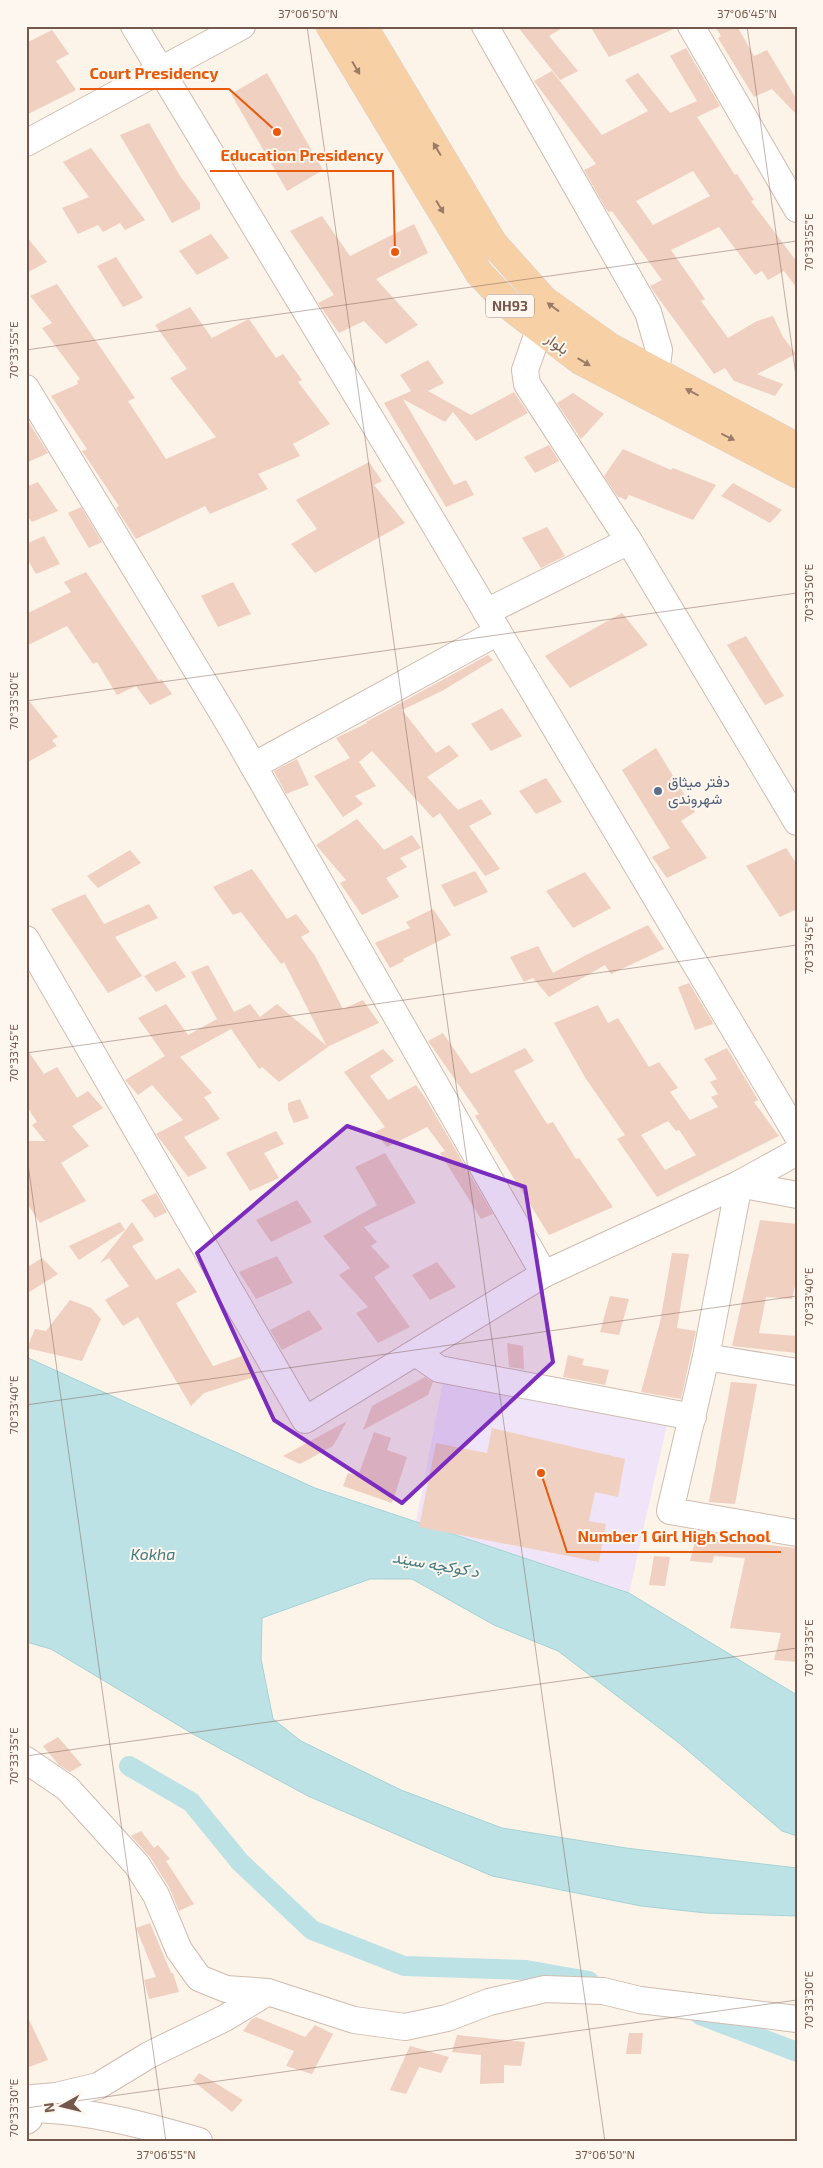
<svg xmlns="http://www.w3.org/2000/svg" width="823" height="2168" font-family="'Exo 2',Vazirmatn,sans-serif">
<rect width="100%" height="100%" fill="#fcf3e9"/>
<path fill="#f0e5f8" d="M443 1381 667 1424 629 1593 416 1522Z"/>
<path fill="#bde2e5" stroke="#a4d3d6" d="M26 1357 315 1488 629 1593 797 1695V1836L782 1831 679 1743 558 1651 494 1625 412 1579H370L262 1618 261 1659 273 1719 301 1741 401 1790 502 1828 626 1848 797 1868V1916L706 1913 641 1906 492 1876 308 1796 193 1734 51 1649 26 1642Z"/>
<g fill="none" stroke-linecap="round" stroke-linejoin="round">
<g stroke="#bde2e5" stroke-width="20">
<path d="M129 1766 191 1802 240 1862 312 1930 404 1966 526 1970 589 1981"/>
<path d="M700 2015 797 2052"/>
</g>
</g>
<g fill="#f0d0c1" fill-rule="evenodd">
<path d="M517 26H566L549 36 578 71 560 80Z"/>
<path d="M590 26H676V28L609 57Z"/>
<path d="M715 26H737L754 56 767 50 797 100V115L772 89 754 97 718 38 721 36Z"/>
<path d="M52 30 69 54 56 61 76 90 26 115V43Z"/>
<path d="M686 48 720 106 697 117 735 175 737 174 754 200 751 201 797 262V288L784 271 768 280 762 271 755 275 719 227 671 250 705 299 701 301 728 338 757 321 773 316 783 337 796 354 757 374 783 384 775 396 734 381 725 368 714 374 654 292 650 286 662 280 612 211 609 212 606 209 584 170 596 164 534 81 552 71 602 135 648 111 625 80 638 73 670 113 697 101 670 56ZM693 171 710 196 653 225 636 201Z"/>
<path d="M267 73 323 170 287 191 231 94Z"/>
<path d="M149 123 180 176 200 203V209L172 223 120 135Z"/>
<path d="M91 148 145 220 125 230 120 223 103 232 98 225 78 234 62 208 89 197 63 162Z"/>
<path d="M322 216 350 256 414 224 428 253 376 279 418 325 386 344 364 321 339 333 318 303 334 295 290 231Z"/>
<path d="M211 234 229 258 197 275 179 251Z"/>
<path d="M26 236 47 262 26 273Z"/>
<path d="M116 257 143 298 123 307 97 266Z"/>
<path d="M57 284 135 398 128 401 166 459 216 437 170 378 187 369 155 325 190 307 212 338 249 319 276 358 283 354 302 380 298 382 330 424 293 444 300 456 258 474 268 489 210 514 205 506 136 539 116 508 119 506 82 451 87 449 51 396 78 384 77 381 80 379 42 328 52 323 30 296Z"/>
<path d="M428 360 444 383 428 391 471 415 514 392 528 413 476 441 453 412 445 422 403 399 454 485 466 480 474 495 446 507 384 403 411 391 400 375Z"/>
<path d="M573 393 604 414 581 439 557 403Z"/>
<path d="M26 418 48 453 26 463Z"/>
<path d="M549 445 559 461 535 473 524 457Z"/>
<path d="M623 449 671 470 673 468 716 485 693 520 629 495 626 500 617 496 604 476Z"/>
<path d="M369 462 382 481 374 485 405 523 315 573 291 544 317 529 296 500Z"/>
<path d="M38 482 58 511 32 522 26 514V487Z"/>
<path d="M733 483 782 510 770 523 721 496Z"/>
<path d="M81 507 102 542 89 548 68 513Z"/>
<path d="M547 527 565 556 541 568 522 538Z"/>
<path d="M44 536 60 564 36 574 26 557V544Z"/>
<path d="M86 572 159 681 161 679 172 694 150 705 136 686 117 695 97 662 93 664 67 626 26 646V614L71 592 64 582Z"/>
<path d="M233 582 251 614 218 627 201 596Z"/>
<path d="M622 613 648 645 570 688 545 656Z"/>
<path d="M746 636 784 696 765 705 727 645Z"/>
<path d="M488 655 493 660 442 691 402 710 436 753 449 745 459 756 427 777 458 810 481 799 492 814 469 826 500 869 485 876 440 813 433 818 372 751 359 762 376 786 355 796 363 804 343 817 314 776 350 758 336 738 367 723 366 722Z"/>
<path d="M26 697 58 737 52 740 57 746 26 763Z"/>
<path d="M502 708 522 736 491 751 471 724Z"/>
<path d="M656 748 695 812 681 821 707 858 667 878 652 857 670 848 622 770Z"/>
<path d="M297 759 309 785 286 794 274 771Z"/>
<path d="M546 778 562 802 536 814 519 791Z"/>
<path d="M357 819 384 850 412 835 421 848 400 858 407 867 386 878 399 897 362 915 340 883 346 880 316 845Z"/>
<path d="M786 848 797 864V909L780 917 746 866Z"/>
<path d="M130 850 141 863 98 888 87 876Z"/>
<path d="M252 869 287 919 296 914 310 932 301 937 315 956 343 1009 363 1000 379 1023 327 1047 284 962 281 964 241 912 233 915 213 887Z"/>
<path d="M475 871 488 892 454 907 441 885Z"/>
<path d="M585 872 611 908 573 928 546 891Z"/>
<path d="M85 894 104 924 149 904 158 918 115 937 142 976 108 993 51 909Z"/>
<path d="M433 909 451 935 403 959 404 961 390 968 375 943 410 928 406 922Z"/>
<path d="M648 925 664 949 611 974 605 965 549 997 533 978 524 982 510 957 538 946 553 973 586 955Z"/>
<path d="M175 961 186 977 156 992 144 976Z"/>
<path d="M208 965 234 1012 250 1004 260 1017 277 1004 328 1047 279 1082 262 1067 259 1069 231 1029 180 1057 212 1093 204 1097 220 1119 184 1137 207 1168 188 1177 156 1134 183 1120 152 1085 138 1095 125 1080 165 1056 138 1018 166 1004 188 1035 217 1019 191 972Z"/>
<path d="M689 983 712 1021 713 1024 695 1030 678 987Z"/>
<path d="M598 1005 608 1023 618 1018 649 1067 659 1062 678 1088 670 1092 690 1120 718 1107 711 1097 718 1094 710 1082 717 1079 704 1059 727 1048 758 1100 754 1102 779 1136 657 1197 617 1139 625 1135 586 1079 554 1023ZM668 1121 676 1131 679 1130 696 1155 665 1170 641 1135Z"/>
<path d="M443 1033 471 1074 525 1048 534 1061 514 1071 547 1124 553 1122 576 1159 579 1158 613 1207 549 1235 475 1116 479 1114 428 1041Z"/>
<path d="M26 1048 44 1074 57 1067 77 1098 88 1091 103 1108 72 1126 89 1146 61 1163 86 1201 40 1223 26 1202V1141H45L32 1125 37 1122 26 1105Z"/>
<path d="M383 1049 394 1061 370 1076 388 1100 416 1085 426 1099 493 1214 481 1219 440 1153 445 1151 427 1127 387 1147 375 1132 385 1127 344 1072Z"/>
<path d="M300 1099 309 1118 294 1123 288 1110V1103Z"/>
<path d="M276 1131 284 1144 264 1153 279 1178 250 1191 226 1153Z"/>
<path d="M385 1153 416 1203 364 1227 377 1242 371 1246 390 1267 374 1277 410 1327 378 1343 356 1313 368 1307 339 1275 350 1268 323 1236 377 1205 355 1167Z"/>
<path d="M156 1193 167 1212 155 1218 141 1200Z"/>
<path d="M297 1200 312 1222 271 1242 256 1220Z"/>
<path d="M760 1220 797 1224V1277L792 1299 766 1297 759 1333 797 1336V1353L732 1346Z"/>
<path d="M120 1222 125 1230 79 1260 69 1246Z"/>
<path d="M132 1222 144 1240 132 1246 156 1280 179 1268 197 1292 176 1303 213 1366 245 1355 254 1377 204 1393 191 1406 138 1317 123 1326 105 1300 129 1286 109 1258 100 1263Z"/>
<path d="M672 1253 689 1254 677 1328 696 1331 681 1399 641 1392 660 1322Z"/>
<path d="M277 1256 293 1283 256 1299 239 1272Z"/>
<path d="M42 1258 58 1274 26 1294V1268Z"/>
<path d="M437 1262 456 1287 430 1300 412 1275Z"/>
<path d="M610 1296 629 1299 619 1335 600 1332Z"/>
<path d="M70 1300 91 1308 101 1319 82 1361 27 1348 35 1329 46 1331Z"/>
<path d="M309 1310 323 1329 282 1350 270 1330Z"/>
<path d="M507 1343 523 1346 524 1369 509 1367Z"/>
<path d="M568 1355 584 1359 582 1365 609 1370 605 1385 563 1377Z"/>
<path d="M425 1377 433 1382 428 1395 363 1430 372 1406Z"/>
<path d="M731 1382 757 1384 735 1504 709 1502Z"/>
<path d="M347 1421 333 1446 300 1464 283 1456Z"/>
<path d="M492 1428 625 1459 618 1497 595 1492 589 1521 606 1524 599 1562 419 1527 436 1443 487 1453Z"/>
<path d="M374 1432 391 1438 387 1450 407 1457 392 1503 343 1486 348 1473 358 1476Z"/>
<path d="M696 1537 797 1548V1662L774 1660 781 1633 730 1628 745 1558 714 1556 712 1563 690 1561Z"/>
<path d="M654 1556 670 1557 665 1586 649 1585Z"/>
<path d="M58 1737 82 1765 70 1772 59 1765 43 1746Z"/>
<path d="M141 1831 154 1848 158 1845 170 1859 166 1861 194 1904 179 1911 169 1887 150 1857 131 1836Z"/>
<path d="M150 1923 171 1973H173L179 1992 149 1999 144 1980 156 1977 136 1928Z"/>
<path d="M26 2013 48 2060 26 2068Z"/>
<path d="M256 2017 305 2037 315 2025 333 2034 312 2074 286 2066 294 2051 243 2031 251 2020Z"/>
<path d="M629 2033H643L641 2054H626Z"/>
<path d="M457 2035 525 2042 521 2066 504 2065V2083L480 2084 481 2055 452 2052Z"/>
<path d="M410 2046 449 2057 441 2073 419 2067 406 2094 390 2090Z"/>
<path d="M199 2073 243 2100 232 2112 193 2081Z"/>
</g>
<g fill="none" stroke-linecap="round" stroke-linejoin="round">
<g stroke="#cfbcb1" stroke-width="28">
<g id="minor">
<path d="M134 26 433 522 797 1135"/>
<path d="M485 26 648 312 659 350 656 373"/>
<path d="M691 26 797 209"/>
<path d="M26 143 242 26"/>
<path d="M539 330 525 370 527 384 629 541 797 822"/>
<path d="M26 388 231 727 544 1274"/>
<path d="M486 612 629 541"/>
<path d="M253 766 498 632"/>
<path d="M26 939 305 1420 544 1274 739 1184 797 1152"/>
<path d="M797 1195 739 1184 706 1357 797 1372"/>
<path d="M416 1353 439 1369 693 1417"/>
<path d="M706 1357 670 1511 797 1533"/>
<path d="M26 1760 67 1788 137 1865 156 1895 179 1950 199 1978 226 1989 268 1992 354 2020 405 2027 447 2018 489 2002 545 1989 603 1991 640 2000 797 2019"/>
<path d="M36 2109C92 2111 144 2125 199 2141"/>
<path d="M26 2121 29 2119 32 2098 56 2096 98 2086 149 2055 225 2018 268 1992"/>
</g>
</g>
<g stroke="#d8d0cd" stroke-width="29">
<g id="major">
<path d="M330 26 479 273 513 309 581 361 797 474"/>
<path d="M363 26 493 243 544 300 610 347 797 447"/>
</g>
</g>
<use href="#minor" stroke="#fff" stroke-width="26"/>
<use href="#major" stroke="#f7d1a5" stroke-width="28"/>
</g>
<defs><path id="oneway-solid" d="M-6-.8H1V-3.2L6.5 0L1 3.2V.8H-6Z" transform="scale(1.25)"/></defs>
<g fill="#9c7c67">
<use href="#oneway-solid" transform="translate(356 68) rotate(59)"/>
<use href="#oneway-solid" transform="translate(437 149) rotate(-121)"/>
<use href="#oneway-solid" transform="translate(440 207) rotate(59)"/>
<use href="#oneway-solid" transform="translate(553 307) rotate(-144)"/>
<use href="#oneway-solid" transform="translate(584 362) rotate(31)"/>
<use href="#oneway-solid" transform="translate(692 392) rotate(-152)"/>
<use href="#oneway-solid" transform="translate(728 437) rotate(26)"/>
</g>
<path fill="#7b2cbf" fill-opacity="0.2" stroke="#7b2cbf" stroke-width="4" stroke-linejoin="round" d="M347 1126 525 1187 553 1362 402 1503 274 1420 197 1253Z"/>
<path fill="none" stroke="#75584d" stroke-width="1" stroke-opacity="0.45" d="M307 26 605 2142M747 26 797 383M26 350 797 241M26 701 797 593M26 1053 797 945M26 1150 166 2142M26 1405 797 1296M26 1756 797 1648M26 2108 797 2000"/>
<circle fill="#5c6f8a" stroke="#fef7ef" stroke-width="2" cx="658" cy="791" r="5"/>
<g text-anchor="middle" stroke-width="4" stroke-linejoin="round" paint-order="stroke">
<rect fill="#fef7ef" stroke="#9e887e" stroke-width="1" x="486" y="294.5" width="48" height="23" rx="4"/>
<g font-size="14" font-weight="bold" fill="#75584d">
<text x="510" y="311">NH93</text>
</g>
<g font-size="15" fill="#75584d" stroke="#fef7ef">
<text transform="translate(557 344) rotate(36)" y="5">بلوار</text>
</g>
<g font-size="15" fill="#4e5e75" stroke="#fef7ef" text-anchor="start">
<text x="668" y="787">دفتر میثاق<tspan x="668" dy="17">شهروندی</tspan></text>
</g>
<g font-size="16" font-style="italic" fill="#447b80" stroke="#fef7ef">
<text x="153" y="1560">Kokha</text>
<text transform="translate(436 1564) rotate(10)" y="6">د کوکچه سیند</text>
</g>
</g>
<path fill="none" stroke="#e8590c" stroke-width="2" d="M277 132L229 89H80M395 252L393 171H210M541 1473L567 1552H781"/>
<g fill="#e8590c" stroke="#fef7ef" stroke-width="2">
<circle cx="277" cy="132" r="5"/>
<circle cx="395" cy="252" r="5"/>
<circle cx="541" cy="1473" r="5"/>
</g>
<g font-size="16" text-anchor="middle" font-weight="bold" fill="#e8590c" stroke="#fef7ef" stroke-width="4" stroke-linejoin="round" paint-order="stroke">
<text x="154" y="79">Court Presidency</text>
<text x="302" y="161">Education Presidency</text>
<text x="674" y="1542">Number 1 Girl High School</text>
</g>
<rect width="823" height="2168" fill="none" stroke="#fef7ef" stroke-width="55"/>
<g transform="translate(62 2106) rotate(262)" stroke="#fef7ef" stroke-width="4" paint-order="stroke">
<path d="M0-4L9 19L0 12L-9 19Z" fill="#75584d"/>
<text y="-8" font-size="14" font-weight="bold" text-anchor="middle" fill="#75584d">N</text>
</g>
<rect x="28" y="28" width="768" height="2112" fill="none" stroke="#75584d" stroke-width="2"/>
<g font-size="12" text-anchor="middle" fill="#75584d">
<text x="308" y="18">37°06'50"N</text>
<text x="747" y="18">37°06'45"N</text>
<text transform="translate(809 242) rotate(-90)" y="4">70°33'55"E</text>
<text transform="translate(14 350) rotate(-90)" y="4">70°33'55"E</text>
<text transform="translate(809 593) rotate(-90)" y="4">70°33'50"E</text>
<text transform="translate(14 701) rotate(-90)" y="4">70°33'50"E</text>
<text transform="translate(809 945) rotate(-90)" y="4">70°33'45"E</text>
<text transform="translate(14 1053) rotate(-90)" y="4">70°33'45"E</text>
<text transform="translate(809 1297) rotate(-90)" y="4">70°33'40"E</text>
<text transform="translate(14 1405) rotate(-90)" y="4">70°33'40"E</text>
<text transform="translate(809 1648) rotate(-90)" y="4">70°33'35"E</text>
<text transform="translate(14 1756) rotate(-90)" y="4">70°33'35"E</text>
<text transform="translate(809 2000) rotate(-90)" y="4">70°33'30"E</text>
<text transform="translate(14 2108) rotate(-90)" y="4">70°33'30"E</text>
<text x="166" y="2159">37°06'55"N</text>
<text x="605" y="2159">37°06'50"N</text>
</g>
</svg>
